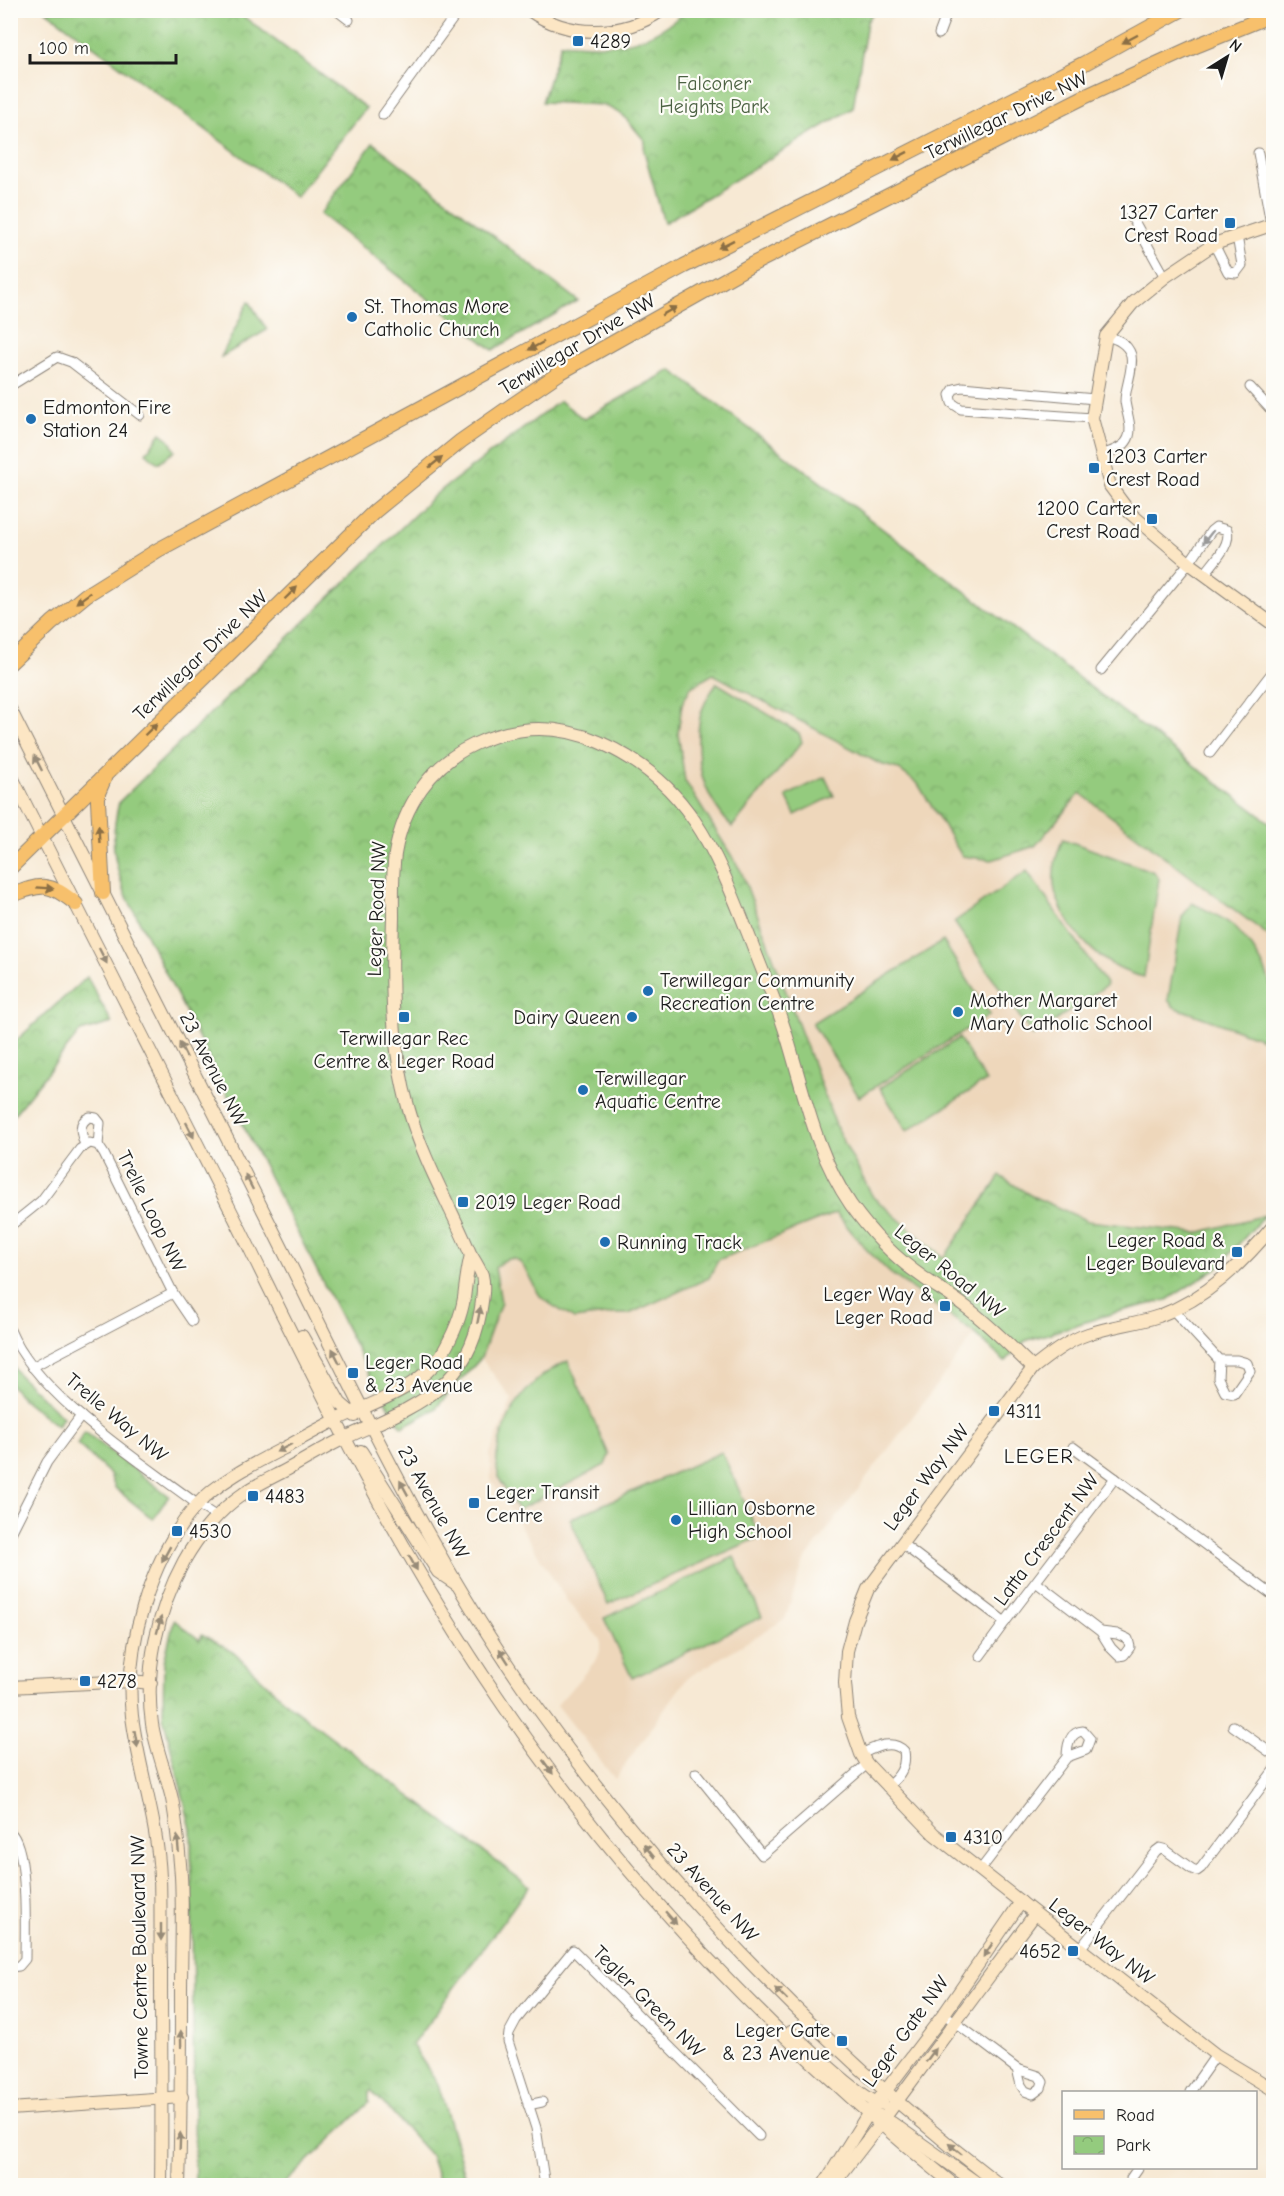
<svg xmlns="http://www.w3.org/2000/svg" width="1284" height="2196" font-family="'Comic Neue',sans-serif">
<defs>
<pattern id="park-crowns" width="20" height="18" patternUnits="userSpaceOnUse" patternTransform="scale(1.5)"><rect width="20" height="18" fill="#94cb7e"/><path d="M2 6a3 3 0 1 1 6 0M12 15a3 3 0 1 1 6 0" fill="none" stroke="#7fae6c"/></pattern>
</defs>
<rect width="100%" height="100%" fill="#fdfcf7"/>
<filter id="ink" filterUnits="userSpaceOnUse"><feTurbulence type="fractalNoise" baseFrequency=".0167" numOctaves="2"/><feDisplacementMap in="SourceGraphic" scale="12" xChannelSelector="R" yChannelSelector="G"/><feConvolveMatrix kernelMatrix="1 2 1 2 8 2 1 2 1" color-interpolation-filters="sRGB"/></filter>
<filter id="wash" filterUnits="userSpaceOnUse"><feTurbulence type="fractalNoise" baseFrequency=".008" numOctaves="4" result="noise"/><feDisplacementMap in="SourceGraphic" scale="24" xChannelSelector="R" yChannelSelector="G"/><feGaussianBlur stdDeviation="1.35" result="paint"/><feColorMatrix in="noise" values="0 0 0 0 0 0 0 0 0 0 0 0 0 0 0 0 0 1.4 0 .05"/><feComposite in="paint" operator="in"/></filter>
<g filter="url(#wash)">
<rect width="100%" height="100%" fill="#f7e9d4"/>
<g fill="#eed7bb">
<path d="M713 674 880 764 898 768 918 784 963 856 1035 846 1080 793 1273 939 1274 1203 1265 1215 1197 1233 1088 1221 1030 1195 1001 1176 944 1258 873 1197 838 1131 741 871 685 781 678 733 682 704 691 687Z"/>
<path d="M836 1213 865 1248 890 1273 975 1334 804 1561 785 1619 687 1678 615 1779 557 1705 597 1659 600 1651V1639L569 1604 491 1479 490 1453 512 1399 481 1358 501 1302 495 1268 500 1262 510 1259H515L523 1265 541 1297 614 1314H629L718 1260Z"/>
</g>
<g fill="#94cb7e" stroke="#58744d" stroke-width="1.5">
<path d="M249 301 267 330 221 357Z"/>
<path d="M161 433 169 439 175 451 158 463 146 453Z"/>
<path d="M717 683 799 733 802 742 732 827C708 801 697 774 698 739 698 726 699 714 705 703 708 696 713 689 717 683Z"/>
<path d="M825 777 834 796 795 815 786 796Z"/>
<path d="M1063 839 1154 872 1159 879 1144 977C1104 969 1071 935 1057 898 1050 879 1055 856 1063 839Z"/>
<path d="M1027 871 1107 985 1033 1036 954 922Z"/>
<path d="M1192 903C1208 911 1228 919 1240 933 1268 964 1284 1000 1265 1040L1174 1007 1168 1000 1182 917Z"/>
<path d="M943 941 990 1015 859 1097 812 1023Z"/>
<path d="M959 1038 986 1081 907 1131 880 1088Z"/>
<path d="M568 1361 609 1455 605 1465 518 1510C512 1500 503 1489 499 1477 495 1464 497 1453 500 1440 510 1404 533 1376 568 1361Z"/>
<path d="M722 1452 760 1537 608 1604 570 1519Z"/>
<path d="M734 1557 762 1617 632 1678 604 1618Z"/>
</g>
<g fill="url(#park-crowns)" stroke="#58744d" stroke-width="1.5">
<path d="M46 11H236L366 108 296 197Z"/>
<path d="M686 11H874L867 22 853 108 664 223 644 151 645 141 623 115 604 105 542 102 561 43C612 48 646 47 686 11Z"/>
<path d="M373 143 552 281 578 301 493 350 320 214Z"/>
<path d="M671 370C873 520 1072 674 1273 825V939L1080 793 1035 846 992 860 962 856 918 784 898 769 880 764 713 674 691 687 682 704 678 733 685 781 741 871 838 1131 873 1197 944 1258 1000 1176 1030 1195 1088 1221 1197 1233 1265 1215 1217 1268 1167 1300 1117 1312 1025 1341 1005 1362 975 1334 890 1273 865 1248 836 1213 718 1260 709 1278 629 1314H614L574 1319C564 1312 552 1306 542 1298 528 1284 523 1239 495 1268L501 1302 481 1358 435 1409 402 1427 375 1385 126 895C112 858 110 841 119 802L436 494 560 401 584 419Z"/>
<path d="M87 977 112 1023 80 1032 11 1118V1045Z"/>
<path d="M10 1362 18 1374 63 1417 57 1426 22 1398 11 1385Z"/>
<path d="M85 1432 169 1496 153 1519 115 1488 110 1474 77 1444Z"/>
<path d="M174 1620 200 1640 202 1634 233 1652 289 1705 529 1886 412 2045 438 2084 468 2185H440L430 2155 371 2090 369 2092V2103L283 2185H195L191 1829 163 1716 164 1662Z"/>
</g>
</g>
<g filter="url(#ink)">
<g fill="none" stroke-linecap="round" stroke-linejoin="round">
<g stroke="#8a8278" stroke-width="11">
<g id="street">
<path d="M336 10 349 20"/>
<path d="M939 34 948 10"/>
<path d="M383 115 459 10"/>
<path d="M1258 153 1271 224"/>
<path d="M1128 210 1165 277"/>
<path d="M1214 244 1228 272 1236 273 1242 265 1237 236"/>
<path d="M10 386 57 357 71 362 140 415"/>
<path d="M1250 387 1274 413"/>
<path d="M1092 418 961 409 952 403 950 395 954 389 962 387 1095 399"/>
<path d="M1101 455C1110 452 1121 449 1126 442 1135 431 1126 413 1125 401 1125 387 1134 369 1131 355 1127 343 1117 339 1106 336"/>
<path d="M1101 670 1189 563 1211 531 1216 527 1227 530C1232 545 1213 562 1205 574"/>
<path d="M1210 753 1274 670"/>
<path d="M85 1145C81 1134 77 1122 90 1117L96 1118 100 1123 98 1145"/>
<path d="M10 1226 41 1201 80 1149 90 1143 98 1145 104 1154 173 1293 32 1367"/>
<path d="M173 1293 192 1321"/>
<path d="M1173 1310 1219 1360H1237L1247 1363 1250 1371 1234 1394 1225 1392 1218 1378 1219 1360"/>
<path d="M10 1330C38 1397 140 1461 197 1504L217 1517"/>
<path d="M1073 1447 1115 1478"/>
<path d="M10 1535 47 1462 81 1416"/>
<path d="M901 1543 1005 1622 1115 1478 1274 1596"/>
<path d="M1037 1583 1101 1632 1117 1634 1128 1639 1130 1647 1124 1655 1119 1656 1111 1648 1101 1632"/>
<path d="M980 1656 1005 1622"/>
<path d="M1233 1726 1274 1755"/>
<path d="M861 1754C874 1748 892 1738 904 1751 907 1767 899 1777 887 1787"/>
<path d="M696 1773 762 1855 867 1764"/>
<path d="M10 1832C29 1847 25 1933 25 1959L19 1966 10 1967"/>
<path d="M981 1869 1067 1757 1086 1750 1090 1739 1083 1731C1070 1732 1067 1745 1067 1757"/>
<path d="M1080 1949 1156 1851 1160 1848 1164 1849 1192 1869 1197 1871 1201 1868 1274 1770"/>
<path d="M944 2014 1017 2069 1021 2085 1025 2091 1033 2094 1041 2088 1043 2082 1039 2076 1017 2069"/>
<path d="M1190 2092 1216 2055"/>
<path d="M528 2105 542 2102"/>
<path d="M1131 2178 1138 2168"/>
<path d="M545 2186 536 2128 508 2041 509 2033 516 2020 573 1950 759 2136"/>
</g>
</g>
<g stroke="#8a8278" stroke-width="14">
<g id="secondary">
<path d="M529 10C568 38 623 38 662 10"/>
<path d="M1274 224 1214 244 1165 277 1133 303 1106 336 1092 418 1110 486 1130 513 1189 563 1274 625"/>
<path d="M10 709C104 892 195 1075 287 1258 363 1411 437 1568 537 1707 668 1889 824 2050 1001 2186"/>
<path d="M10 773C88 931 169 1086 247 1243 323 1398 400 1554 497 1696 623 1883 780 2045 955 2186"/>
<path d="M1274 1225C1242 1264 1207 1298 1159 1316 1136 1324 1111 1326 1088 1334 1067 1341 1050 1355 1033 1368L868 1589 855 1621 847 1651 845 1683 848 1717 861 1754 867 1764 934 1834 1216 2055 1274 2090"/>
<path d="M302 1336 340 1403 355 1416"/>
<path d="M361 1451 438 1572 456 1584"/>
<path d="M10 1687 131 1681 151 1683"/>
<path d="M791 2032C807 2047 865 2103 883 2104"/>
<path d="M10 2109 182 2097"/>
<path d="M878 2115 892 2123 981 2186"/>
<path d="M161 2186C162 2112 161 2039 161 1966 160 1937 161 1907 160 1878 158 1822 139 1771 132 1716 124 1646 150 1559 196 1506 218 1481 259 1461 288 1446 304 1437 320 1428 336 1420 371 1403 420 1389 442 1354 452 1337 461 1318 464 1298 466 1283 467 1270 471 1255"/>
<path d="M179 2186C181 2121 181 2056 181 1992 181 1953 183 1914 181 1876 179 1850 177 1824 172 1799 166 1773 156 1749 152 1724 144 1669 158 1609 184 1561 198 1536 219 1510 243 1494 257 1484 273 1477 288 1469 307 1459 325 1447 345 1438 408 1408 466 1393 480 1314 482 1302 485 1287 482 1275 480 1269 473 1258 470 1253 450 1205 423 1160 409 1110 391 1048 391 982 393 918 393 897 392 875 395 854 403 806 431 764 475 744 516 725 558 724 599 742 691 782 717 855 751 941 763 973 777 1004 787 1037 805 1096 816 1154 851 1205 871 1233 896 1259 924 1278 938 1288 953 1297 966 1307 990 1325 1011 1347 1033 1368"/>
<path d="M823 2186 868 2114 944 2014 1021 1902"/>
<path d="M832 2186 880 2124 1035 1914"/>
</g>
</g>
<g stroke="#8a8278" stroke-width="16">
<g id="primary">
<path d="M10 663 52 623 86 595 158 550 684 266 1083 64 1181 10"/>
<path d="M10 868 375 511 461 441 511 406 561 372 751 265 1084 97 1198 45 1274 14"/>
<path d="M103 893 98 801V793L104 779"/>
<path d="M10 896C42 883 49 882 76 904"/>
</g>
</g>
<use href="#street" stroke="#fff" stroke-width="9"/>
<use href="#secondary" stroke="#fce6c4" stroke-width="12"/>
<use href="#primary" stroke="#f7c06c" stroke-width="14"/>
</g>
<defs><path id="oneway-solid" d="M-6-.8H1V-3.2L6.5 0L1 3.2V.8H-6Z" transform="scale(1.5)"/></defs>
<g fill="#8a6e44">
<use href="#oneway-solid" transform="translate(1130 39) rotate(152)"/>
<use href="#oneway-solid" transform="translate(900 156) rotate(153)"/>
<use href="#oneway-solid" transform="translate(726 244) rotate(153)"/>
<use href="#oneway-solid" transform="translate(669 311) rotate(-29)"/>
<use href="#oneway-solid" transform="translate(536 346) rotate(152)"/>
<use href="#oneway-solid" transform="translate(436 462) rotate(-39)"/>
<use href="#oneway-solid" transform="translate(291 593) rotate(-44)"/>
<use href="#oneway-solid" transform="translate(83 598) rotate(143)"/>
<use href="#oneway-solid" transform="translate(151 729) rotate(-44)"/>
<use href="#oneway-solid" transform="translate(99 834) rotate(-93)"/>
<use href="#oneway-solid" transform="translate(45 888) rotate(4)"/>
</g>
<use fill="#999" href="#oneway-solid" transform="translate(1208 537) rotate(128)"/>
<g fill="#978b78">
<use href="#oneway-solid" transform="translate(38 763) rotate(-117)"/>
<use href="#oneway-solid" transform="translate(103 956) rotate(63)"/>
<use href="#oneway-solid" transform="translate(183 1050) rotate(-116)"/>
<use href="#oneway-solid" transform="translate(190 1130) rotate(63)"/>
<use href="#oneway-solid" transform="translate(249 1182) rotate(-117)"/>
<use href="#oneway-solid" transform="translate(479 1315) rotate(-79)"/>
<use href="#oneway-solid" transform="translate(336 1356) rotate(-117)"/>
<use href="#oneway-solid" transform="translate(284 1448) rotate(152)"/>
<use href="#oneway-solid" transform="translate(404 1488) rotate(-119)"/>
<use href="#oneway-solid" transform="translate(166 1554) rotate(119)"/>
<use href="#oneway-solid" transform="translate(413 1563) rotate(61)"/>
<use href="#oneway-solid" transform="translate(159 1625) rotate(-75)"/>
<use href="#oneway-solid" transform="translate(504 1656) rotate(-123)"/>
<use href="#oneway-solid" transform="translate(136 1739) rotate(80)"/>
<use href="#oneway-solid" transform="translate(548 1767) rotate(54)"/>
<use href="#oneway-solid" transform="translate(178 1844) rotate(-95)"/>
<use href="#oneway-solid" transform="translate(649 1851) rotate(-129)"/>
<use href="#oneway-solid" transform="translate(671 1918) rotate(49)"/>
<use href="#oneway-solid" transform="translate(161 1932) rotate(90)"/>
<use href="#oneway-solid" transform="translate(988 1950) rotate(124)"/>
<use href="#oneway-solid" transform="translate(781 1994) rotate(-136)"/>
<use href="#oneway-solid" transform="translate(181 2039) rotate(-91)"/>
<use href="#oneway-solid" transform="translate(931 2055) rotate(-53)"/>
<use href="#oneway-solid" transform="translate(180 2141) rotate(-88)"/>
<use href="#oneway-solid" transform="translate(955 2149) rotate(-141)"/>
</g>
</g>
<g fill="#1f6fb2" stroke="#fdfcf7" stroke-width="2">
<rect x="572" y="35" width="12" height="12" rx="3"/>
<rect x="1224" y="217" width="12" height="12" rx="3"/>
<circle cx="352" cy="317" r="6"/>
<circle cx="31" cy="419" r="6"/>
<rect x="1088" y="462" width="12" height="12" rx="3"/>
<rect x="1146" y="513" width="12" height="12" rx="3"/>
<circle cx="648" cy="991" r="6"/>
<circle cx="958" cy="1012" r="6"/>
<rect x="398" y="1011" width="12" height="12" rx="3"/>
<circle cx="632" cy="1017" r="6"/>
<circle cx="583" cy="1090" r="6"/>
<rect x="457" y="1196" width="12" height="12" rx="3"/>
<circle cx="605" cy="1242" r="6"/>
<rect x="1231" y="1246" width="12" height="12" rx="3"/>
<rect x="939" y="1300" width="12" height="12" rx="3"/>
<rect x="347" y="1367" width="12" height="12" rx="3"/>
<rect x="988" y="1405" width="12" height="12" rx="3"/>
<rect x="247" y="1490" width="12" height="12" rx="3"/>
<rect x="468" y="1497" width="12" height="12" rx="3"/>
<circle cx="676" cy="1520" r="6"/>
<rect x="171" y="1525" width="12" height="12" rx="3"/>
<rect x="79" y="1675" width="12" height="12" rx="3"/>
<rect x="945" y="1831" width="12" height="12" rx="3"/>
<rect x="1067" y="1945" width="12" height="12" rx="3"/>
<rect x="836" y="2035" width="12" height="12" rx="3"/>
</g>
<g text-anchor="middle" stroke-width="4.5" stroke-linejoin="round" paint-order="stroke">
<g font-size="20" fill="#1c1c1c" stroke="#fdfcf7" text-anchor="start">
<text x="590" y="48">4289</text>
<text x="1218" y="219" text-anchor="end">1327 Carter<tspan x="1218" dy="23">Crest Road</tspan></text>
<text x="364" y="313">St. Thomas More<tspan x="364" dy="23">Catholic Church</tspan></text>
<text x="43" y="414">Edmonton Fire<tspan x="43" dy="23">Station 24</tspan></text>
<text x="1106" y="463">1203 Carter<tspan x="1106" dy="23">Crest Road</tspan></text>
<text x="1140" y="515" text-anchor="end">1200 Carter<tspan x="1140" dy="23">Crest Road</tspan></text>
<text x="660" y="987">Terwillegar Community<tspan x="660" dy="23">Recreation Centre</tspan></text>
<text x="970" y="1007">Mother Margaret<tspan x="970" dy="23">Mary Catholic School</tspan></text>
<text x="620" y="1024" text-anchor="end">Dairy Queen</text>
<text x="404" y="1045" text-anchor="middle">Terwillegar Rec<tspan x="404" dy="23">Centre &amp; Leger Road</tspan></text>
<text x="595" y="1085">Terwillegar<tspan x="595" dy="23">Aquatic Centre</tspan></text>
<text x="475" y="1209">2019 Leger Road</text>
<text x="1225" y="1247" text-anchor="end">Leger Road &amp;<tspan x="1225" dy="23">Leger Boulevard</tspan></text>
<text x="617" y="1249">Running Track</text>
<text x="933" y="1301" text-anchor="end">Leger Way &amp;<tspan x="933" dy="23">Leger Road</tspan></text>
<text x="365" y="1369">Leger Road<tspan x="365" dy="23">&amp; 23 Avenue</tspan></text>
<text x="1006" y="1418">4311</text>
<text x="486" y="1499">Leger Transit<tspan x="486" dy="23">Centre</tspan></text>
<text x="265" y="1503">4483</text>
<text x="688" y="1515">Lillian Osborne<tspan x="688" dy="23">High School</tspan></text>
<text x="189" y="1538">4530</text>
<text x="97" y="1688">4278</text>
<text x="963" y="1844">4310</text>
<text x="1061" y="1958" text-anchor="end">4652</text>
<text x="830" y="2037" text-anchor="end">Leger Gate<tspan x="830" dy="23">&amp; 23 Avenue</tspan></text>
</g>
<g font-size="20" fill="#4c6243" stroke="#fdfcf7">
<text x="714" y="90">Falconer<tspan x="714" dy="23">Heights Park</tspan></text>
</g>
<g font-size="20" fill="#1c1c1c" stroke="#fdfcf7">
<text transform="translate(1006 115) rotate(-26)" y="7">Terwillegar Drive NW</text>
<text transform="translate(577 344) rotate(-31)" y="7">Terwillegar Drive NW</text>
<text transform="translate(200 655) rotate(-44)" y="7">Terwillegar Drive NW</text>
<text transform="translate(376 909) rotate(-88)" y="7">Leger Road NW</text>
<text transform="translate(214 1069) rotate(63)" y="7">23 Avenue NW</text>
<text transform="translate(152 1211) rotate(64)" y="7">Trelle Loop NW</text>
<text transform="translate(950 1271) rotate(39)" y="7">Leger Road NW</text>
<text transform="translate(117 1417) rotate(40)" y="7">Trelle Way NW</text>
<text transform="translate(926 1477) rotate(-53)" y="7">Leger Way NW</text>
<text transform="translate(434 1502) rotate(61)" y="7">23 Avenue NW</text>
<text transform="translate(1046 1539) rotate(-53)" y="7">Latta Crescent NW</text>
<text transform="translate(713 1892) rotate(48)" y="7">23 Avenue NW</text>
<text transform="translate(1102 1941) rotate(38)" y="7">Leger Way NW</text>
<text transform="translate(139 1957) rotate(-91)" y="7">Towne Centre Boulevard NW</text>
<text transform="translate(649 2001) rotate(45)" y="7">Tegler Green NW</text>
<text transform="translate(905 2031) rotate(-54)" y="7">Leger Gate NW</text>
</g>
<g font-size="21" letter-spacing="1.5" fill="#1c1c1c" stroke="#fdfcf7">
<text x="1039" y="1463">LEGER</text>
</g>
</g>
<rect width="1284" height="2196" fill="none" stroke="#fdfcf7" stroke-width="36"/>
<rect x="1062" y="2091" width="195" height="78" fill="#fdfcf7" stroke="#a3a29f" stroke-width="1.5"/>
<rect x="1074" y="2110" width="30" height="9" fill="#f7c06c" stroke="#a3a29f" stroke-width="1.5"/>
<text x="1116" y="2121" font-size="18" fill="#1c1c1c">Road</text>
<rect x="1074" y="2136" width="30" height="18" fill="url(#park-crowns)" stroke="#a3a29f" stroke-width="1.5"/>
<text x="1116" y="2151" font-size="18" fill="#1c1c1c">Park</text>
<g transform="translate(1227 57) rotate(37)" stroke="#fdfcf7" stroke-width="4.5" paint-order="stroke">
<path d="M0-4.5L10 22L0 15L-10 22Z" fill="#1c1c1c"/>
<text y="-9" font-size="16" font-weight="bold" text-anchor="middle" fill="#1c1c1c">N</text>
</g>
<path d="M30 54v9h146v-9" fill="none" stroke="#1c1c1c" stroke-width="3"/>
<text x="39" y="54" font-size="18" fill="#1c1c1c" stroke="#fdfcf7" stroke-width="4.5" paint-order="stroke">100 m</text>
</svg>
